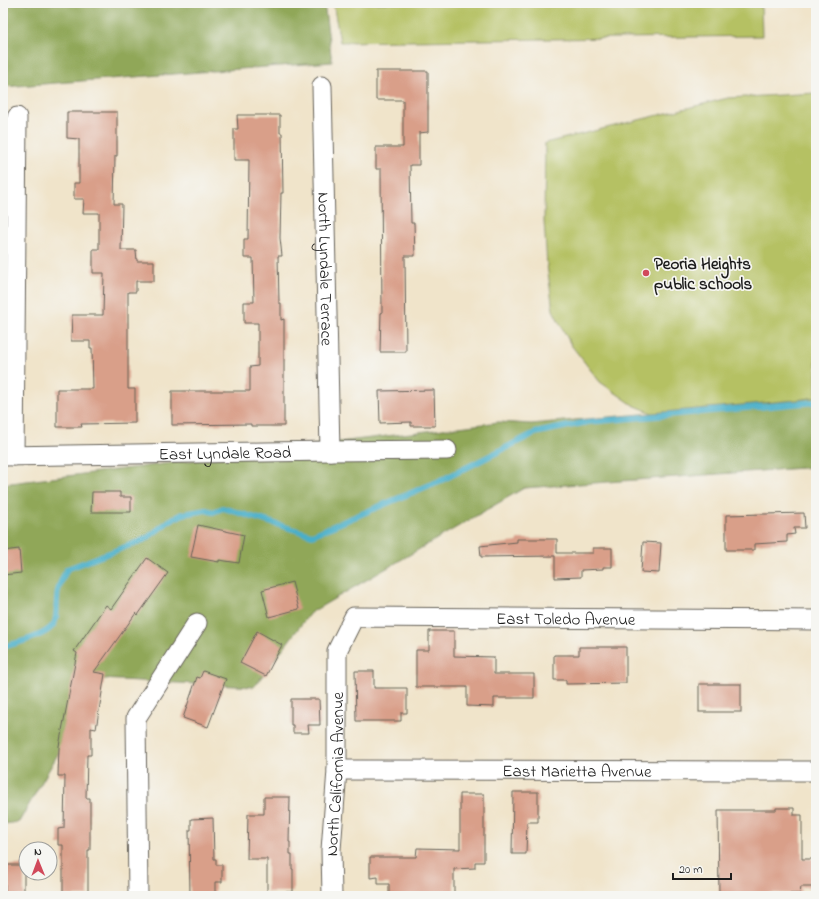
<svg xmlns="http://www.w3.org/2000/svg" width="819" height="899" font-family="'Indie Flower',sans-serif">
<rect width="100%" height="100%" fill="#f6f6f2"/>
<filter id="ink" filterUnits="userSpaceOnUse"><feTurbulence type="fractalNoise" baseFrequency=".025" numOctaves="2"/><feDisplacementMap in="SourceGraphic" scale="8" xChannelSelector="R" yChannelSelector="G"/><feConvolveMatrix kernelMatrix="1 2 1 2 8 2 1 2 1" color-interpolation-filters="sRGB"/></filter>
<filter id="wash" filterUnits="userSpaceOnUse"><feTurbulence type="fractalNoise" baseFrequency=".012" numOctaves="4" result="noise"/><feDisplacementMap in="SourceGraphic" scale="16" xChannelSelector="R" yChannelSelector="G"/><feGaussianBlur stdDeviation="0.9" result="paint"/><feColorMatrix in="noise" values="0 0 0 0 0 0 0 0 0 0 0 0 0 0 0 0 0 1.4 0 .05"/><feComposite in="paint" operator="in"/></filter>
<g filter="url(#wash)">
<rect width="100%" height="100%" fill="#f0e4ca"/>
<g fill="#b5c163" stroke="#686e40">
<path d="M333 3H761L762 36 340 42Z"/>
<path d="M816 93V416L674 422 633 405 600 382 571 345 553 310 547 265 544 221 545 143 728 98Z"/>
</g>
<g fill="#90a759" stroke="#56623a">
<path d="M3 3H324L332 62 3 87Z"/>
<path d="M816 397V467L524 488 310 613 254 687 101 679 19 822 3 824V484L499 422 531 424 797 400Z"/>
</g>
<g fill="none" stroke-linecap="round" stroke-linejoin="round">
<path stroke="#4aafc9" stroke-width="6" d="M3 647C16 643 47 636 54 624 58 616 56 607 57 599 57 588 62 579 67 569L146 539 169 521 183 514 206 510 213 512 223 508 312 535 444 479 535 433 588 422 816 402"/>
</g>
<g id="blocks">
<g fill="#d99f89">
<path d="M376 71H428V132L419 133V165H410L411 223H414L415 256H405L406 352H380L381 313H382L381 169H376V147H403V100H376Z"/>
<path d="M67 112H117V156H115L114 204H122L121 250H136L137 261H154V281H136V292H128V389H135V423L81 424 82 427H57V389H93L92 348H90V341H71L72 315H103L104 273H93V249H99V213H83L84 199H74V183H79V139L67 138Z"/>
<path d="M237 115H280V133H282L283 193H281L280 238 282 256H278L279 303H281V320L284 319V426H251V424L172 425V391H250V367L258 366V323H244V302H254L253 258H244V239H248L249 160H234V129H238Z"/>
<path d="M434 390 435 426H411V422L380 423 379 391Z"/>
<path d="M92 492H120V497H131V512H91Z"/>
<path d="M804 513 805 528H794L795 534 787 535V542L754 544V550H726V515Z"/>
<path d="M198 525 244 535 239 563 219 560V562L191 557Z"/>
<path d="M517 539H557V553H593V548H612V567H603V569L581 570V577L555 578V556L481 557 480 546 517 542Z"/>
<path d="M643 542 661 543 659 573 641 572Z"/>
<path d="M19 549 21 573 3 575V551Z"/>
<path d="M147 558 168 573 138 615 136 613 94 672 105 674 96 729 91 728V755H87L86 798H90V850H88V896H63V845H58V829L64 828 65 776H58L59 746 77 653 74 651 106 605 111 609Z"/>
<path d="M292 582 299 609 269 617 262 590Z"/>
<path d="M257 631 282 645 266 676 240 663Z"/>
<path d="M429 631H454V656L494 657V674H534V698H494V707L467 706V687H416V650H429Z"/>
<path d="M579 647H626V683L566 684V680H554V655H579Z"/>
<path d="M203 671 226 679 208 727 183 718 197 677 200 678Z"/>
<path d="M355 671H374V688H407V713H401V721H356Z"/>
<rect x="699" y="684" width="42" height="28"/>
<path d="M291 699H319L320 725H308L309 733H293V725H291Z"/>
<path d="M513 792H538V822H527L526 854H512Z"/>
<path d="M460 794H484V862H475V868L454 869V896H389V884H378V877L370 878V857H416L417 848 460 849Z"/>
<path d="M264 797H290L289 842H290V854H292V869H293V892H267V859H247L248 814H264Z"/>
<path d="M776 808H794V815H802V859H816V887H801L800 894 763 893V896H719L718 810H776Z"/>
<path d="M213 818 214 859H216V865H222V882H215V896H190L189 830H191V819Z"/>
<rect x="5" y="865" width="19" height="31"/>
</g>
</g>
</g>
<g filter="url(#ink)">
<use href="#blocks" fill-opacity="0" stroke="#666259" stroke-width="1"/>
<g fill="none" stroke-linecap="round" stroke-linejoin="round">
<g stroke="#666259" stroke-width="21">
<g id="street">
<path id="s1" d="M322 86 330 451"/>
<path id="s2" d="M3 456 330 451 447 450"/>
<path d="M14 456 17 117"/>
<path id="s3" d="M337 770 816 771"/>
<path d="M138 896 136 718 197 623"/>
<path id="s4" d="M332 896 331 850 337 770V651L354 617 816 620"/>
</g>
</g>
<use href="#street" stroke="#fff" stroke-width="19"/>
</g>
</g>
<circle fill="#d1495b" stroke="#f6f6f2" stroke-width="1.5" cx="646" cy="273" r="4"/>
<g text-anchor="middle" stroke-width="3.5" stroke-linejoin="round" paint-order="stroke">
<g font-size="17" font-weight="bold" fill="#1c1c1c" stroke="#f6f6f2" text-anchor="start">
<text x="654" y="269">Peoria Heights<tspan x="654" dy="20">public schools</tspan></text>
</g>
<g font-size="17" fill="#1c1c1c" stroke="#f6f6f2">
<text dy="6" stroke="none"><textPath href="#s1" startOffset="183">North Lyndale Terrace</textPath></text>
<text dy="6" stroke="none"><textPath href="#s2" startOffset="222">East Lyndale Road</textPath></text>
<text dy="6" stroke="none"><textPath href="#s4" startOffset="495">East Toledo Avenue</textPath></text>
<text dy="6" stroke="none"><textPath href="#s3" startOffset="240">East Marietta Avenue</textPath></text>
<text dy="6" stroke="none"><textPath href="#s4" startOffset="122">North California Avenue</textPath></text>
</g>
</g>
<rect width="819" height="899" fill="none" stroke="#f6f6f2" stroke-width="16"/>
<g transform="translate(38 861) rotate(359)"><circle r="19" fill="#f6f6f2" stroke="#9f9f9c"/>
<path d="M0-3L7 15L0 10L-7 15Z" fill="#d1495b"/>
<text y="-6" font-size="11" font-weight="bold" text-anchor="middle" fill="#1c1c1c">N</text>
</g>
<path d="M673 873v6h58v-6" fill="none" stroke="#1c1c1c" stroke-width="2"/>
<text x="679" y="873" font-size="12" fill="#1c1c1c" stroke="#f6f6f2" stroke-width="3" paint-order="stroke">20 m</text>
</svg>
